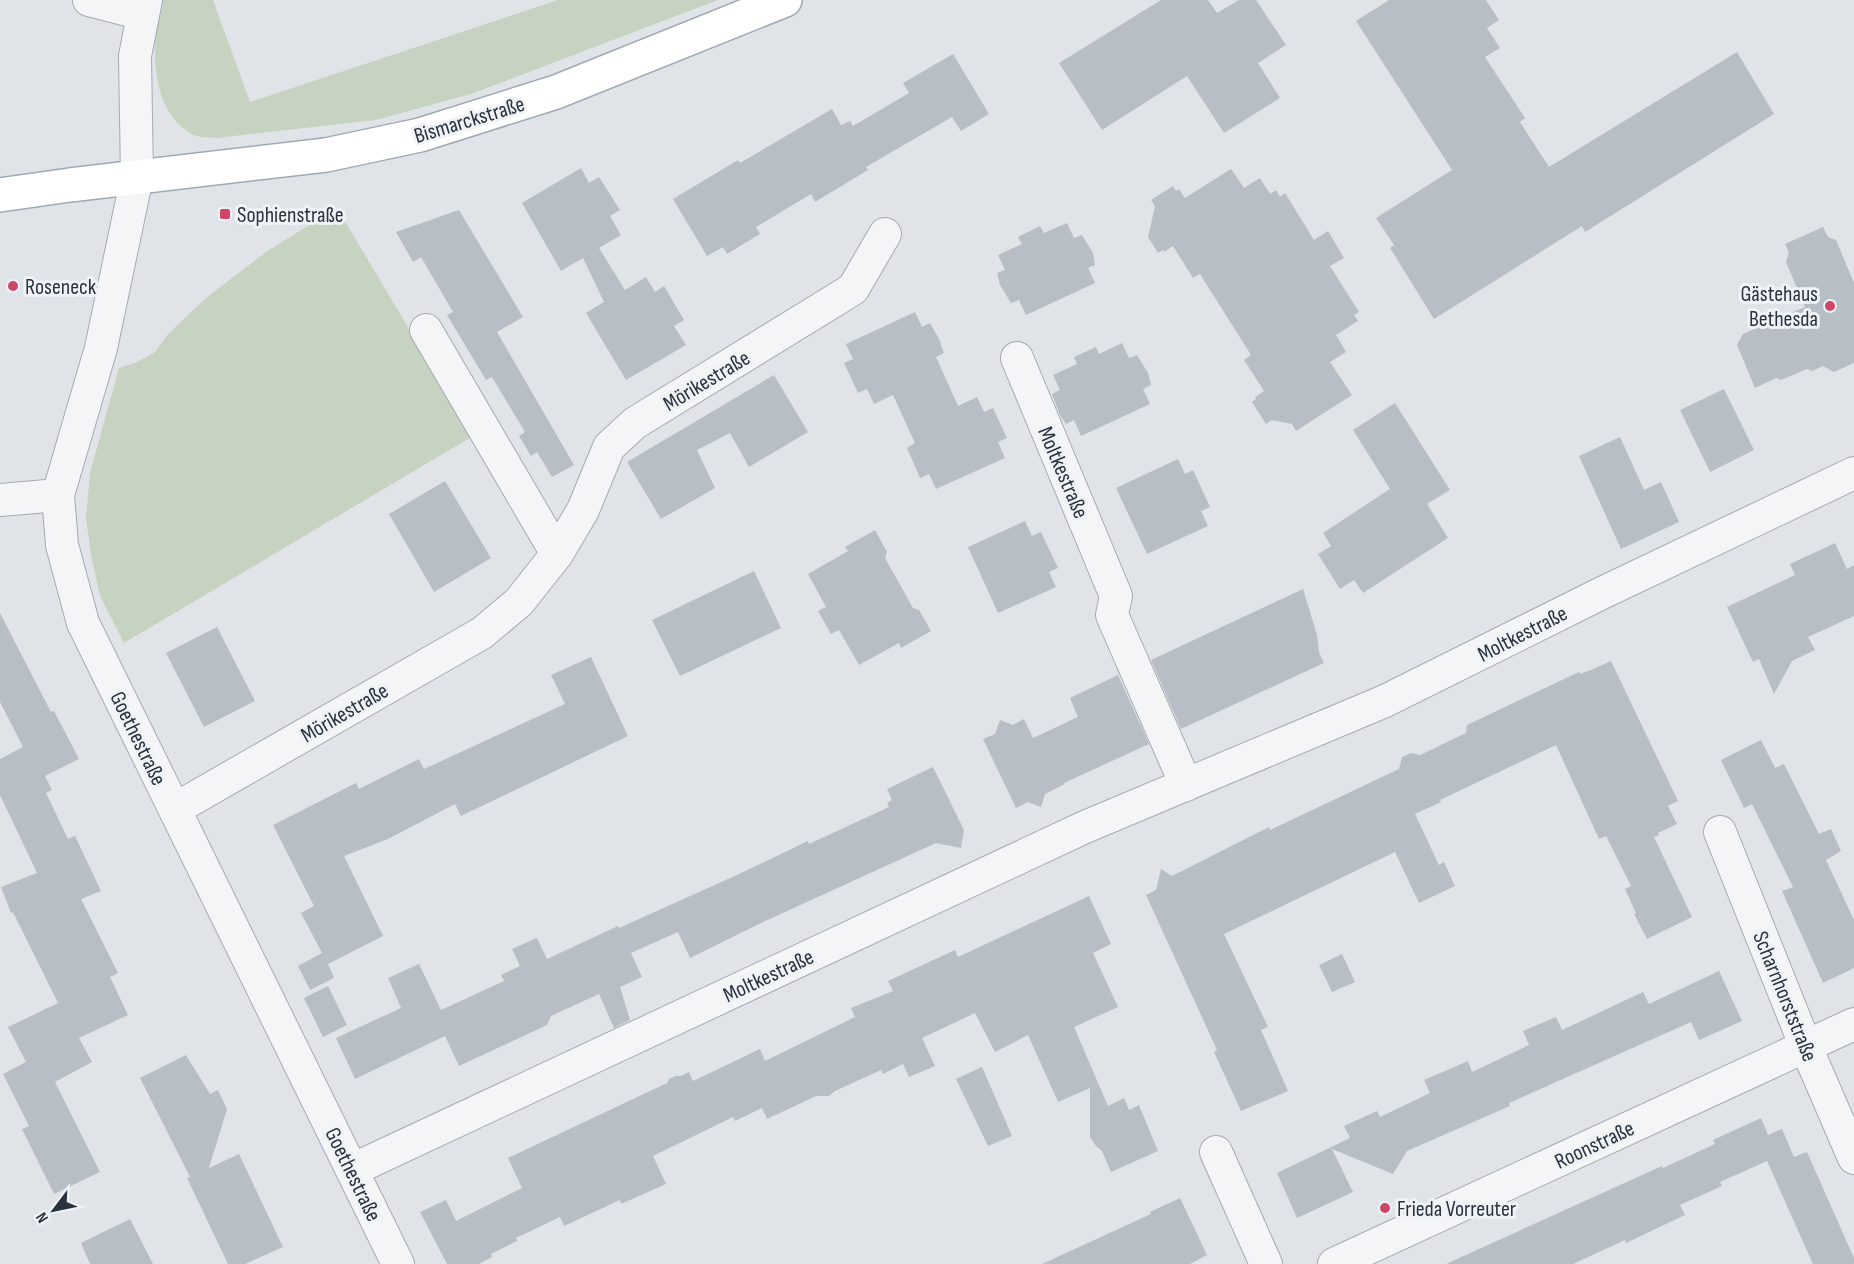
<svg xmlns="http://www.w3.org/2000/svg" width="1854" height="1264" font-family="'Sofia Sans Condensed',sans-serif">
<rect width="100%" height="100%" fill="#e0e4e9"/>
<g fill="#c7d3c1">
<path d="M162 0H213L250 102 558 0H718L474 93 376 120 217 138C209 137 200 138 194 135 149 114 150 40 162 0Z"/>
<path d="M340 213 473 436 124 643 100 596 91 555 86 518 90 473 119 368 137 362 155 352 168 334 207 297 266 252 309 225Z"/>
</g>
<g fill="#b7bec6">
<path d="M1161 0H1208L1217 13 1239 0H1256L1286 45 1258 63 1280 98 1224 133 1187 76 1102 130 1059 63Z"/>
<path d="M1389 0H1486L1499 20 1487 28 1500 48 1485 57 1525 118 1520 122 1549 167 1737 52 1774 114 1585 232 1582 226 1434 319 1390 248 1394 245 1376 218 1452 170 1356 21Z"/>
<path d="M953 54 989 114 961 131 952 117 866 167 868 170 815 202 811 194 756 227 760 234 727 254 723 247 707 256 673 199 738 160 740 163 832 109 841 125 850 121 853 126 909 93 903 83Z"/>
<path d="M581 168 589 183 599 177 620 210 610 216 621 235 599 248 625 290 646 277 655 292 664 286 684 320 674 326 686 345 626 380 586 313 604 302 583 258 561 271 522 203Z"/>
<path d="M1231 169 1244 188 1260 178 1270 194 1276 190 1280 197 1285 193 1314 240 1328 231 1344 258 1330 266 1359 312 1354 315 1358 321 1336 335 1346 352 1330 362 1352 395 1296 431 1292 424 1272 420 1266 424 1252 402 1256 399 1255 397 1264 391 1244 360 1251 355 1200 274 1193 278 1173 246 1164 252 1163 250 1158 253 1148 237 1155 206 1151 200 1173 186 1176 191 1179 189 1185 198Z"/>
<path d="M459 210 523 317 497 332 574 465 552 477 537 452 531 456 519 436 525 432 492 377 486 380 447 315 453 312 421 257 413 262 396 232Z"/>
<path d="M1067 223 1074 238 1082 235 1093 253 1095 265 1088 268 1095 283 1026 315 1019 300 1011 303 1000 285 997 273 1005 270 998 255 1022 244 1018 237 1040 226 1044 233Z"/>
<path d="M1823 227 1828 237 1836 240 1854 283V363L1834 372 1823 366 1812 371 1807 369 1781 380 1776 378 1755 388 1737 345 1743 334 1805 307 1786 262 1789 253 1785 244Z"/>
<path d="M915 312 922 327 930 323 939 339 944 353 936 357 958 406 977 397 984 412 993 408 1007 438 998 442 1005 458 936 489 929 474 920 478 907 448 915 443 893 395 874 404 867 389 858 393 844 363 853 359 846 344Z"/>
<path d="M1122 343 1129 358 1137 355 1148 373 1151 385 1143 389 1150 404 1081 436 1074 420 1066 424 1060 415 1052 394 1060 390 1053 375 1077 364 1074 357 1096 347 1099 354Z"/>
<path d="M774 375 808 432 749 467 730 433 697 450 715 488 661 519 627 462Z"/>
<path d="M1724 389 1754 450 1710 472 1680 410Z"/>
<path d="M1395 403 1450 490 1427 504 1448 538 1363 593 1354 580 1340 589 1318 554 1331 546 1323 533 1390 489 1353 430Z"/>
<path d="M1620 437 1644 490 1661 482 1679 522 1621 549 1579 456Z"/>
<path d="M1178 459 1185 474 1193 470 1210 507 1201 511 1208 526 1147 554 1116 488Z"/>
<path d="M445 481 491 558 434 592 389 514Z"/>
<path d="M1025 521 1032 536 1041 532 1058 568 1049 572 1056 587 998 613 968 547Z"/>
<path d="M875 530 887 552 885 558 913 608 919 610 931 631 901 648 899 643 859 665 839 630 831 634 818 611 826 607 808 574 848 551 845 547Z"/>
<path d="M1835 543 1847 569 1854 565V616L1808 637 1815 650 1792 661 1774 694 1759 659 1753 662 1727 607 1795 575 1790 564Z"/>
<path d="M754 571 781 628 680 676 652 620Z"/>
<path d="M1303 589 1317 635 1319 652 1324 663 1181 729 1151 660Z"/>
<path d="M0 613 51 712 54 711 79 759 45 776 52 790 46 793 68 839 75 836 101 891 81 899 118 973 110 977 128 1015 79 1038 92 1062 55 1082 100 1172 54 1194 22 1129 29 1126 3 1074 26 1062 8 1027 58 1003 13 912 11 913 1 887 37 873 0 795V759L23 747 0 702Z"/>
<path d="M217 627 255 701 204 727 166 653Z"/>
<path d="M591 657 628 736 461 816 455 804 388 839 344 856 383 936 328 964 334 978 310 990 298 966 322 953 301 913 314 906 273 825 356 783 359 789 419 759 424 769 565 704 551 675Z"/>
<path d="M1611 661 1678 801 1668 806 1677 824 1658 833 1659 835 1654 837 1692 917 1647 939 1634 914 1636 913 1625 889 1631 886 1606 836 1599 839 1556 745 1440 800 1441 802 1415 814 1439 865 1444 862 1455 886 1419 903 1395 852 1224 934 1268 1027 1261 1030 1288 1091 1241 1111 1214 1052 1217 1050 1146 895 1156 890 1161 869 1172 876 1269 827 1270 830 1399 769 1402 757 1411 753 1420 755 1466 733 1467 725 1579 672 1580 674 1591 670Z"/>
<path d="M1118 675 1149 744 1064 783 1065 784 1045 794 1041 807 1028 802 1016 808 983 739 995 734 1000 720 1013 725 1024 719 1033 738 1078 717 1070 698Z"/>
<path d="M1761 740 1775 768 1784 764 1819 834 1831 829 1841 851 1826 860 1854 920V968L1823 983 1782 891 1793 887 1752 804 1744 808 1721 760Z"/>
<path d="M933 767 964 830 961 848 936 843 761 923 690 958 678 932 631 953 642 977 620 987 630 1020 614 1028 599 994 551 1016 547 1025 459 1066 445 1036 355 1079 336 1038 401 1008 388 978 419 964 441 1010 504 981 501 975 520 966 512 949 537 938 547 959 618 926 619 928 739 874 808 841 809 844 889 807 887 803 892 800 887 789Z"/>
<path d="M1089 896 1111 944 1093 953 1118 1007 1074 1027 1108 1106 1124 1098 1129 1110 1139 1105 1158 1151 1111 1172 1102 1151 1096 1146 1090 1137V1088L1058 1102 1028 1035 995 1052 975 1013 922 1038 935 1066 909 1077 903 1064 883 1074 881 1070 835 1091 829 1096H816L767 1119 762 1108 735 1121 733 1117 653 1156 666 1184 621 1204 620 1200 564 1226 560 1217 516 1238 517 1241 491 1254 492 1257 479 1264H447L420 1212 446 1200 456 1221 522 1188 508 1158 667 1083 669 1079 676 1076H681L689 1072 693 1081 760 1049 765 1061 855 1017 851 1008 893 991 888 981 955 950 958 957Z"/>
<path d="M1342 954 1355 982 1332 992 1319 965Z"/>
<path d="M1719 971 1742 1021 1699 1040 1691 1022 1509 1103 1510 1106 1407 1151 1393 1174 1332 1149 1353 1192 1297 1218 1277 1173 1350 1138 1344 1126 1377 1111 1380 1117 1430 1093 1424 1080 1468 1061 1472 1072 1529 1045 1523 1031 1556 1017 1562 1030 1643 992 1649 1004Z"/>
<path d="M328 986 347 1025 323 1037 304 998Z"/>
<path d="M186 1055 210 1094 218 1090 227 1109 209 1168 239 1154 283 1247 245 1264H228L187 1178 190 1177 140 1078Z"/>
<path d="M982 1067 1012 1136 988 1146 956 1079Z"/>
<path d="M1761 1118 1768 1135 1782 1129 1794 1157 1807 1152 1854 1258V1264H1813L1767 1161 1720 1182 1722 1186 1680 1205 1685 1215 1626 1243 1625 1240 1573 1264H1446L1662 1166 1663 1168 1715 1144 1713 1140Z"/>
<path d="M1180 1198 1207 1255 1190 1264H1042L1151 1214 1150 1212Z"/>
<path d="M130 1219 153 1264H90L81 1243Z"/>
</g>
<g fill="none" stroke-linecap="round" stroke-linejoin="round">
<g stroke="#a5abb3" stroke-width="34">
<g id="minor">
<path d="M89 0 143 14"/>
<path d="M146 0 135 56 137 177 101 348 58 495 62 545 83 623 398 1264"/>
<path d="M426 330 557 554"/>
<path d="M1017 358 1116 596 1112 615 1186 785"/>
<path d="M0 500 58 495"/>
<path d="M175 809 482 633 519 602 557 554 583 510 609 447 635 423 853 289 885 234"/>
<path d="M1720 832 1806 1047 1854 1158"/>
<path d="M1216 1152 1266 1264"/>
<path d="M352 1170 1085 827 1385 701 1602 593 1854 473"/>
<path d="M1334 1264 1854 1024"/>
</g>
</g>
<g stroke="#9fa9b4" stroke-width="36">
<path id="major" d="M0 195 70 185 326 155 420 135 556 92 785 0"/>
</g>
<use href="#minor" stroke="#f3f5f7" stroke-width="32"/>
<use href="#major" stroke="#fff" stroke-width="33"/>
</g>
<g fill="#cd4665" stroke="#f0f3f6" stroke-width="2">
<rect x="219" y="208" width="12" height="12" rx="3"/>
<circle cx="13" cy="286" r="6"/>
<circle cx="1830" cy="306" r="6"/>
<circle cx="1385" cy="1208" r="6"/>
</g>
<g text-anchor="middle" stroke-width="6" stroke-linejoin="round" paint-order="stroke">
<g font-size="22" fill="#293340" stroke="#f0f3f6">
<text transform="translate(469 119) rotate(-17)" y="8">Bismarckstraße</text>
<text transform="translate(706 380) rotate(-31)" y="8">Mörikestraße</text>
<text transform="translate(1064 472) rotate(67)" y="8">Moltkestraße</text>
<text transform="translate(1522 633) rotate(-27)" y="8">Moltkestraße</text>
<text transform="translate(344 712) rotate(-30)" y="8">Mörikestraße</text>
<text transform="translate(139 738) rotate(64)" y="8">Goethestraße</text>
<text transform="translate(768 975) rotate(-25)" y="8">Moltkestraße</text>
<text transform="translate(1786 996) rotate(68)" y="8">Scharnhorststraße</text>
<text transform="translate(1594 1144) rotate(-25)" y="8">Roonstraße</text>
<text transform="translate(354 1174) rotate(64)" y="8">Goethestraße</text>
</g>
<g font-size="22" fill="#293340" stroke="#f0f3f6" text-anchor="start">
<text x="237" y="222">Sophienstraße</text>
<text x="25" y="294">Roseneck</text>
<text x="1818" y="301" text-anchor="end">Gästehaus<tspan x="1818" dy="25">Bethesda</tspan></text>
<text x="1397" y="1216">Frieda Vorreuter</text>
</g>
</g>
<g transform="translate(54 1210) rotate(238)" stroke="#f0f3f6" stroke-width="4.5" paint-order="stroke">
<path d="M0-4.5L10 22L0 15L-10 22Z" fill="#293340"/>
<text y="-9" font-size="16" font-weight="bold" text-anchor="middle" fill="#293340">N</text>
</g>
</svg>
